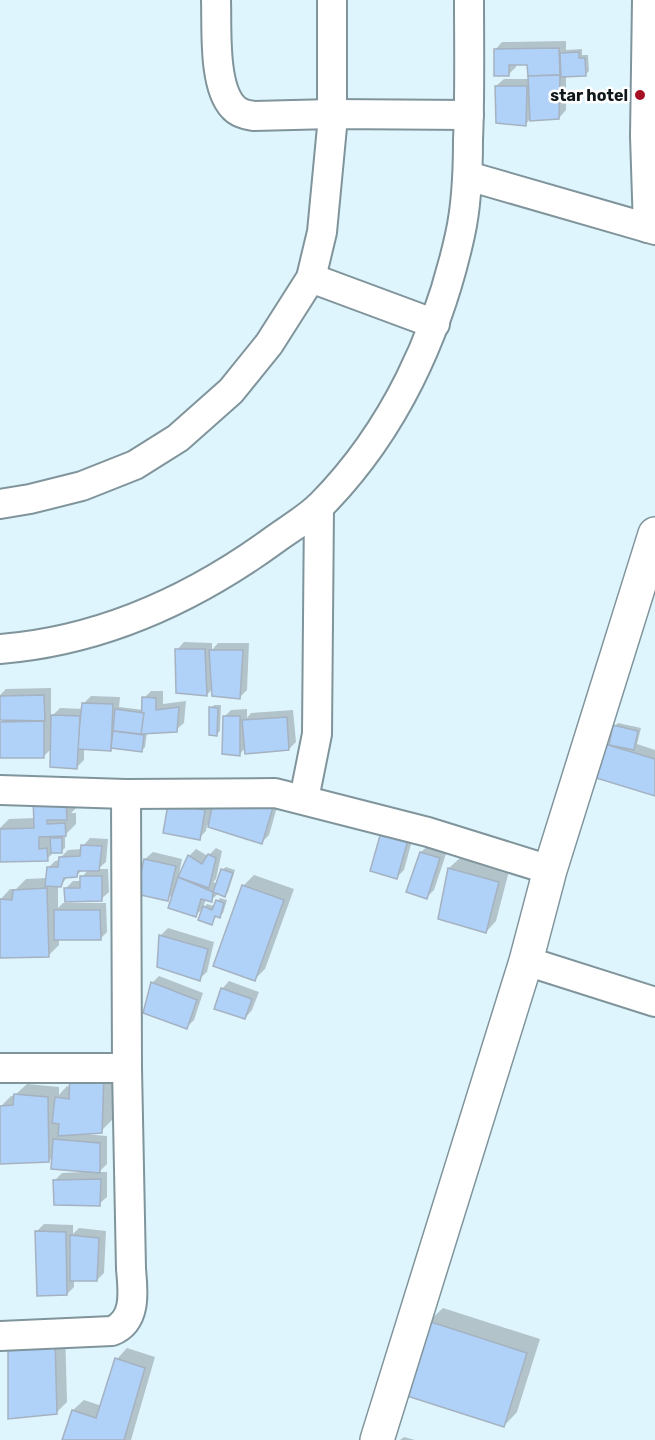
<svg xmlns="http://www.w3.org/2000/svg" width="655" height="1440" font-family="Rubik,sans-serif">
<rect width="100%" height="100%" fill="#dff5fd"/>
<g fill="#0003">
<path d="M566 41V50L582 49V55H588L589 71 586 74 566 75V110L559 118 530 119 526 124 496 86 504 79H530L529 64H516V67L509 74 495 50 502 42Z"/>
<path d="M184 642 212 643V650L218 643H249L247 690 239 698 213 688 207 695 177 650Z"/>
<path d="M51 688V717L60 708 83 709V704L91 696 120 697 119 707 144 710V698L151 691H163V704L186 701 184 723 176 730 147 732 145 747 142 750 112 747 84 748V760L77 767 52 748 44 756 1 722 4 719H0V695L6 689Z"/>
<path d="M214 705H221L220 731 216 735 211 708Z"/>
<path d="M247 709V718L251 713 293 710 296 742 289 749 246 747 240 754 224 717 231 710Z"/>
<path d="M618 723 641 728 637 744 655 750V794L607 745 612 739 615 726Z"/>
<path d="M76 785 77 807 71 813H76V824L65 835V848L61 851H55L47 859 0 861V828L9 819 35 818Z"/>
<path d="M282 790 269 835 262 842 207 825 206 831 199 838 170 805Z"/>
<path d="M389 825 414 833 404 870 397 877Z"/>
<path d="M90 838 108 839 106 862 98 869H108L109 892 101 899 66 888 73 881H82V877L89 869H83L76 876H68L61 885H58V908L63 903H106L107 932 100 939H59V945L48 956 0 900 10 889H16L26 879 47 878 48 868 55 861 60 860V858L68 850 82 849 83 846Z"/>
<path d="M429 845 447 851 434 890 427 897 408 891 421 852Z"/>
<path d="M216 848 222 851 216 879 213 882 218 884 222 870 226 867 235 870 228 892 225 896 219 893 211 900 206 899 203 908 196 915 176 891 167 900 145 859 153 852 182 859 177 884H179L189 856 196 849 208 856Z"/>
<path d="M460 858 509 871 496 921 486 932 449 868Z"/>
<path d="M254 875 294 889 265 969 254 980 215 965 244 885Z"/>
<path d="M220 898 227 900 223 913 219 916 217 915 212 923 204 907 207 904 214 906Z"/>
<path d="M168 928 214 942 207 972 199 979 158 966 161 935Z"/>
<path d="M159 976 203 993 194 1020 187 1027 152 983Z"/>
<path d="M229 981 259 992 252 1010 245 1018 222 989Z"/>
<path d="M114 1062 112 1120 101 1131 85 1133V1134L107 1136V1164L99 1172H107V1197L99 1204 55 1180 62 1173 84 1172V1170L53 1156 49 1161 0 1163V1107L11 1096 15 1095 27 1084 59 1087V1095L67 1086 71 1087Z"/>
<path d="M44 1224 73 1225V1234L79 1228 106 1231 104 1273 97 1280H74V1287L67 1294 36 1232Z"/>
<path d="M443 1308 540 1339 517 1412 504 1426 429 1321Z"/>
<path d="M36 1329H65L67 1402 56 1413Z"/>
<path d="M127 1348 155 1357 131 1440H64L73 1410 84 1400 102 1406 117 1359Z"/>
<path d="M404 1437 415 1440H400Z"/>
</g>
<g fill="#b0d1f8" stroke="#a5b2c1" stroke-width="1.5">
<path d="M559 48 560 75 528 76 527 65H509V76H494V49Z"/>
<path d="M579 52V58H585L586 76 561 77 560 53Z"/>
<path d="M560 75 559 119 530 121 528 76Z"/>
<path d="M495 86H527L526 126 496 123Z"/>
<path d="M175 649H205L207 696 176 693Z"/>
<path d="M209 650H243L240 699 212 696Z"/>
<path d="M44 695 45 721 0 720V696Z"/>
<path d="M142 697 156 698V710L179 707 177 732 141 734Z"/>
<path d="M82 703 113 704 111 751 77 749Z"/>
<path d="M209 707 218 708 217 736 209 735Z"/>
<path d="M115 709 144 713 141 734 113 731Z"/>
<path d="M51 715 80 716 77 769 50 767Z"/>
<path d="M223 716H240V756L222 754Z"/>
<path d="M287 717 289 750 245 754 242 720Z"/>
<path d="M44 721V758H0V722Z"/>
<path d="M613 725 638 731 634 750 609 745Z"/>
<path d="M113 731 144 735 142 752 111 748Z"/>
<path d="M605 744 655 759V796L593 777Z"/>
<path d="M66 795 67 820H47V824L65 823 66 836 39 837V849L47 848 48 861 0 862V829L34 828 33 796Z"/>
<path d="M214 797H276L262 844 208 827Z"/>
<path d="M168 804 205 810 200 840 163 833Z"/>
<path d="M381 832 408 840 397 879 370 871Z"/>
<path d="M50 838H62V853H51Z"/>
<path d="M81 845 102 846 99 871H78L77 877 64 878 61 887 45 886 47 867H58L59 857 80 856Z"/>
<path d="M420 852 440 858 427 899 406 892Z"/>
<path d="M208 854 216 858 209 888 178 877 188 855 202 864Z"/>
<path d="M144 859 176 866 168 901 136 894Z"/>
<path d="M448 868 499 882 486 933 438 919Z"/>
<path d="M221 869 233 873 225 897 213 892Z"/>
<path d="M80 876H102V901L65 902 64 888H80Z"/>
<path d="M178 877 213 892 212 902 201 899 196 917 168 908Z"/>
<path d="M242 885 284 900 255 981 213 966Z"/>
<path d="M47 888 49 957 0 958V899L12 900 13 890Z"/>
<path d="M216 900 224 903 220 918 215 916 212 925 198 920 203 906 212 910Z"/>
<path d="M54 910H100L101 940H54Z"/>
<path d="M159 935 208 949 200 981 157 967Z"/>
<path d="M151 982 197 1000 187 1029 143 1013Z"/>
<path d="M221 988 252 999 245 1019 214 1009Z"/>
<path d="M70 1072 104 1073 102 1133 58 1136 59 1124 52 1123 55 1097 69 1099Z"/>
<path d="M14 1094 48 1097 49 1162 0 1164V1106L13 1105Z"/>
<path d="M53 1139 100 1143V1173L51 1169Z"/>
<path d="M101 1179 100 1206 54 1205 53 1180Z"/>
<path d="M35 1231 66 1232 67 1295 37 1296Z"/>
<path d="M70 1235 99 1238 97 1281H70Z"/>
<path d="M428 1321 527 1353 504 1427 404 1395Z"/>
<path d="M55 1339 57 1414 8 1419V1348Z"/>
<path d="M115 1358 145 1368 124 1440H62L72 1410 96 1418Z"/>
</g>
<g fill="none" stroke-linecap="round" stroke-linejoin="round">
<g stroke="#80949b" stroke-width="32">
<g id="minor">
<path d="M216 0C217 28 213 86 233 107 238 113 246 115 254 116L332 114 469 115"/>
<path d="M647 0 645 136 648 228"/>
<path d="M468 176 655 230"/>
<path d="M311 278 435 324"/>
<path d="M0 504 30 499 82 486 135 465 178 438 231 391 269 344 311 278 322 232 332 127V0"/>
<path d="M0 649C101 641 193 599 274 540 289 529 308 518 321 505 394 431 438 335 460 235 467 204 468 171 468 140 470 94 469 47 469 0"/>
<path d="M0 790 126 794 275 793 428 832 550 870"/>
<path d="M304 799 317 734 319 507"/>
<path d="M526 961 655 1002"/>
<path d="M0 1068H127"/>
<path d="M0 1336 112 1331C137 1321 133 1291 131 1269L127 1068 126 794"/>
</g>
</g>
<g stroke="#80949b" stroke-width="36">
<path id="tertiary" d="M377 1440 526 961 550 870 655 534"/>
</g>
<use href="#minor" stroke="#fff" stroke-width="28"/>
<use href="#tertiary" stroke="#fff" stroke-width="33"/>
</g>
<circle fill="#a70f25" stroke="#fff" stroke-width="2" cx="640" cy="95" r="6"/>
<g text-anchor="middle" stroke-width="5" stroke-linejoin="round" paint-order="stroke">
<g font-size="16" font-weight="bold" fill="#10181b" stroke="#fff" text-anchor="end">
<text x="628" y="101">star hotel</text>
</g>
</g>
</svg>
